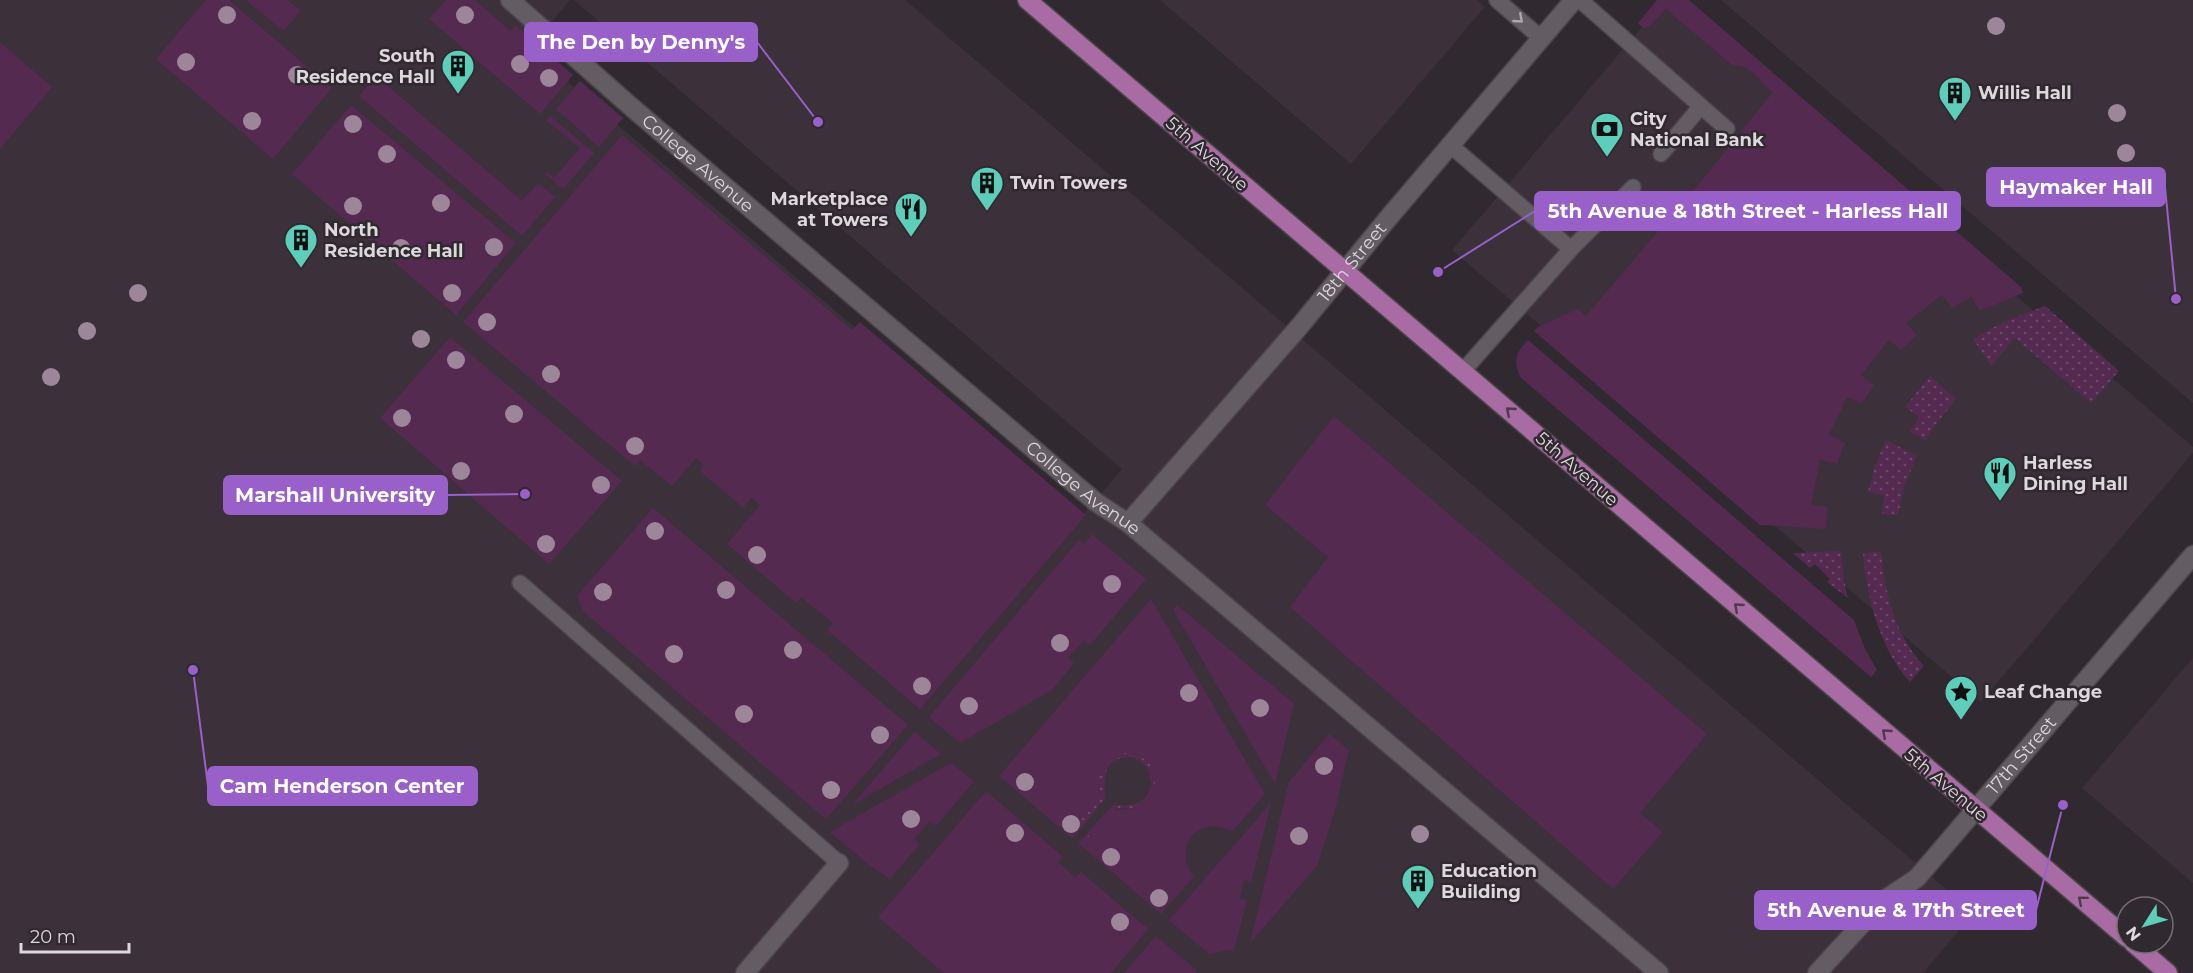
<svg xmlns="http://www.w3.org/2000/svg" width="2193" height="973" font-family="Montserrat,sans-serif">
<defs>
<pattern id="garden-dots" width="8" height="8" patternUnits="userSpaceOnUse" patternTransform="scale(1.5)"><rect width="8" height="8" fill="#542a51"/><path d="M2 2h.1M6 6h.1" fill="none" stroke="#6c4869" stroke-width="1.8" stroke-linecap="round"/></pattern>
</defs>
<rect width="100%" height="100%" fill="#30292f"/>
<g fill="#3c303b">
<path d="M0 0H570L529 49 1079 519 1122 469 574 0H905L1974 913 1923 973H0Z"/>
<path d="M1160 0H1477L1485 7 1351 164Z"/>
<path d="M1665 0H1670L2193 447V453L1981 702 1452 250Z"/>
<path d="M1721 0H2193V403Z"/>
<path d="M2193 658V883L2082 788Z"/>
</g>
<g fill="#542a51">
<path d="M206 0H229L332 88 273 159 156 59Z"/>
<path d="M246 0H287L301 11 283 31Z"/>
<path d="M446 0H475L510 31 515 25 573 75 540 114 429 19Z"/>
<path d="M1657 0H1689L2021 287 2023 293 1980 311 1971 297 1952 308 1942 295 1906 323 1917 335 1901 350 1889 340 1861 375 1874 385 1862 404 1847 397 1829 435 1845 443 1837 464 1820 460 1811 505 1828 507 1826 529 1760 525 1534 331 1538 327 1578 309 1586 316 1707 174 1773 92C1759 82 1752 64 1732 65L1666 9 1649 27 1643 28 1638 23Z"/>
<path d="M0 42 52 87 0 149Z"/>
<path d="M376 76 522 201 538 183 555 197 522 236 359 96Z"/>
<path d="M580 81 623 118 599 147 556 109Z"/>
<path d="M351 105 516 243 456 315 292 174Z"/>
<path d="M550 116 594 153 563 189 545 174 547 172 554 178 580 148 546 120Z"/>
<path d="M622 135 852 330 860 322 1086 515 920 709 827 630 833 623 801 597 796 603 727 544 760 505 752 497 743 508 700 471 704 465 696 458 672 486 640 460 635 466 463 322Z"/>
<path d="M450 337 622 481 549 564 380 418Z"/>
<path d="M1528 340 1854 620 1865 649 1877 670 1871 677 1521 378C1513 362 1515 353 1528 340Z"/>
<path d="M1334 416 1707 734 1640 813 1663 832 1613 889 1290 607 1328 557 1265 505Z"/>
<path d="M653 508 908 725 826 819 583 611 577 596Z"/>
<path d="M1092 534 1146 579 1090 645 1084 640 1068 658 1074 663 1052 690 960 743 929 717 1079 540 1084 544Z"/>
<path d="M1151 599 1265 794 1232 832C1199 813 1171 847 1194 877L1161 914 1078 843 1082 839 1084 841 1114 810 1133 809 1145 804 1149 799 1155 775 1134 753 1105 763 1099 781 1100 797 1073 831 1076 834 1072 838 999 776Z"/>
<path d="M1177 605 1294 704 1275 784 1173 610Z"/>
<path d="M915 732 941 754 852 805Z"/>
<path d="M1329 734 1349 750 1335 810 1317 866 1250 943 1289 782Z"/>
<path d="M951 763 974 781 936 826 930 821 914 839 920 844 890 879 867 863 830 832Z"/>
<path d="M986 791 1063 857 1058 862 1075 877 1081 872 1148 929 1111 973H944L878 917Z"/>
<path d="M1271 803 1251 882 1244 880 1240 898 1247 900 1234 951 1226 950 1209 954 1169 920Z"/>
<path d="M1156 936 1196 970V973H1124Z"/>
</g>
<g fill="url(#garden-dots)">
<path d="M2045 306 2119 371 2091 403 2015 338 1991 366 1973 339 2003 322Z"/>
<path d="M1930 376 1956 399 1933 428 1925 440 1910 432 1919 417 1905 407Z"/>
<path d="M1886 440 1917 456 1904 487 1898 515 1882 514 1884 496 1868 492 1875 466Z"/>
<path d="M1841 551 1844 581 1848 598 1827 582 1830 579 1815 564 1810 568 1793 553Z"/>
<path d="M1881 552C1885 593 1895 635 1924 666L1910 682C1879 648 1867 597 1863 553Z"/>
<path d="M1128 753C1137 754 1145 758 1151 766 1160 781 1153 803 1136 808 1129 810 1120 806 1114 811 1103 819 1094 831 1085 841L1082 839 1112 806C1119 804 1128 806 1135 804 1160 795 1153 764 1132 757 1102 756 1104 778 1105 799L1076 834 1073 830 1100 797C1101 792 1099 788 1099 782 1098 765 1112 754 1128 753Z"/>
</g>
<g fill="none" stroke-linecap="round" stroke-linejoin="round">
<g stroke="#4b454a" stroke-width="18">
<g id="lane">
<path d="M1497 0 1541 38"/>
<path d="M1580 0 1727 129"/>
<path d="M1450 145 1571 249 1463 371"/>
<path d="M1661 154 1701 106"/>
<path d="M1571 249 1633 187"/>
<path d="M520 583 839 863"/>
</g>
</g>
<g stroke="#4b454a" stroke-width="21">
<g id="street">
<path id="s1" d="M510 0 636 111 1097 503 1128 523 1659 973"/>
<path id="s2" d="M1128 523 1299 327 1390 216 1574 0"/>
<path d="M745 973 839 863"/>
<path id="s3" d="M1817 973 1884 900 1917 878 2193 555"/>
</g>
</g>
<g stroke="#4b454a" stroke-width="21">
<g id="primary">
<path d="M1027 0 2127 938"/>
<path d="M2133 943 2168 973"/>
</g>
</g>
<use href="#lane" stroke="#645c63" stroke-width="15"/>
<use href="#street" stroke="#645c63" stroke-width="18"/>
<use href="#primary" stroke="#a86ba3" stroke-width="18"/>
</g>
<g fill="#9d869a">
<circle cx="227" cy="15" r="9"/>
<circle cx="465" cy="15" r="9"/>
<circle cx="1996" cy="26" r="9"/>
<circle cx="186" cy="62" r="9"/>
<circle cx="520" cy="64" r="9"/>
<circle cx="297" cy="75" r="9"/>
<circle cx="549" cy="78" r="9"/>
<circle cx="2117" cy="113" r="9"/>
<circle cx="252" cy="121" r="9"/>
<circle cx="353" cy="124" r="9"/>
<circle cx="2126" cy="153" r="9"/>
<circle cx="387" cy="154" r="9"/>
<circle cx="441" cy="203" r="9"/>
<circle cx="353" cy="206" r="9"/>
<circle cx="494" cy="247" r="9"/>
<circle cx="401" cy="248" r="9"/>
<circle cx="138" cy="293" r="9"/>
<circle cx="452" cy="293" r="9"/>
<circle cx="487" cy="322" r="9"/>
<circle cx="87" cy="331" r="9"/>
<circle cx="421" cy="339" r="9"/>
<circle cx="456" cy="360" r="9"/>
<circle cx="551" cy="374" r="9"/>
<circle cx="51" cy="377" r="9"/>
<circle cx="514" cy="414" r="9"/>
<circle cx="402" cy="418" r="9"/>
<circle cx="635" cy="446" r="9"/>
<circle cx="461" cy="471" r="9"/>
<circle cx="601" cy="485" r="9"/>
<circle cx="655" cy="531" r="9"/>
<circle cx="546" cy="544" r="9"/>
<circle cx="757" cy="555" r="9"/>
<circle cx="1112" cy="584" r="9"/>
<circle cx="726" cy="590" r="9"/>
<circle cx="603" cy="592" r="9"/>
<circle cx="1060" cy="643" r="9"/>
<circle cx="793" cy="650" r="9"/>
<circle cx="674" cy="654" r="9"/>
<circle cx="922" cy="686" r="9"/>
<circle cx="1189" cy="693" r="9"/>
<circle cx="969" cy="706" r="9"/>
<circle cx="1260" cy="708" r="9"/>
<circle cx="744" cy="714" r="9"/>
<circle cx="880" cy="735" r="9"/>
<circle cx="1324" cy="766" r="9"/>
<circle cx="1025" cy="782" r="9"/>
<circle cx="831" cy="790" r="9"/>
<circle cx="911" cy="819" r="9"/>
<circle cx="1071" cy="824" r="9"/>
<circle cx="1015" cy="833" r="9"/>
<circle cx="1420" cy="834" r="9"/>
<circle cx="1299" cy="836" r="9"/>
<circle cx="1111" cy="857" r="9"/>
<circle cx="1159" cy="898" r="9"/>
<circle cx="1120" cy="922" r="9"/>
</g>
<defs><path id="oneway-chevron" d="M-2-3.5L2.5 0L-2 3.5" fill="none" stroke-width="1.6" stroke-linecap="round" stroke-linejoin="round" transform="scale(1.5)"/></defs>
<use stroke="#aca6ac" href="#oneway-chevron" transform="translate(1519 19) rotate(41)"/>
<g stroke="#4e3a4c">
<use href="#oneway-chevron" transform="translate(1510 411) rotate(-139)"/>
<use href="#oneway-chevron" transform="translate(1738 607) rotate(-139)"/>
<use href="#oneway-chevron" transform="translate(1886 733) rotate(-139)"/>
<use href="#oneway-chevron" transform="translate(2082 900) rotate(-140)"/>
</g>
<defs>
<g id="building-pin" transform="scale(1.725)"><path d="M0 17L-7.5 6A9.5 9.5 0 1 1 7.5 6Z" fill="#5cceba" stroke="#30292f"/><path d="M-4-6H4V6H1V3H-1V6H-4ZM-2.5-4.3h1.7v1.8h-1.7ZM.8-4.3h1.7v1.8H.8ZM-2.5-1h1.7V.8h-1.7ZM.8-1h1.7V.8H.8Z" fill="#111"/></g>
<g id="bank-pin" transform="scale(1.725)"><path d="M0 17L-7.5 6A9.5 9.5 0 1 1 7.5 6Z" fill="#5cceba" stroke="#30292f"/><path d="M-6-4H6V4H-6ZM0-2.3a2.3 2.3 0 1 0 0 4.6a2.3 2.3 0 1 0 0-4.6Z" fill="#111"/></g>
<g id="restaurant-pin" transform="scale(1.725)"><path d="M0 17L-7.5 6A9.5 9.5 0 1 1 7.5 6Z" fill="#5cceba" stroke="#30292f"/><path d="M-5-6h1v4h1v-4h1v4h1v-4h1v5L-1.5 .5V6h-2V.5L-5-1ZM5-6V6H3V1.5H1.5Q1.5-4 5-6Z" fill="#111"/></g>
<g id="sight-pin" transform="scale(1.725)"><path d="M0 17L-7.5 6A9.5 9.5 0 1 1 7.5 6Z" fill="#5cceba" stroke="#30292f"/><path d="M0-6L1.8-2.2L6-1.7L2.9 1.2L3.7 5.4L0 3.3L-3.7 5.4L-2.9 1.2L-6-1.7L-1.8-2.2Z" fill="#111"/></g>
</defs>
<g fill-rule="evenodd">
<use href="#building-pin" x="458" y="66"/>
<use href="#building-pin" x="1955" y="93"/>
<use href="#bank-pin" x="1607" y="129"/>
<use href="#building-pin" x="987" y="183"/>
<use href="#restaurant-pin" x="911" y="209"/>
<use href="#building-pin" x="301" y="240"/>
<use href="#restaurant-pin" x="2000" y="473"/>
<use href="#sight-pin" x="1961" y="692"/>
<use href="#building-pin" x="1418" y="881"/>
</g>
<g text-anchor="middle" stroke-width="5" stroke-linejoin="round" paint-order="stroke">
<g font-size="18" font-weight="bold" fill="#dcd8dc" stroke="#30292f" text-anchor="start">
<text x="435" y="62" text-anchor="end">South<tspan x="435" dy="21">Residence Hall</tspan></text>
<text x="1978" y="99">Willis Hall</text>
<text x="1630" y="125">City<tspan x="1630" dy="21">National Bank</tspan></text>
<text x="1010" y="189">Twin Towers</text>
<text x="888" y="205" text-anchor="end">Marketplace<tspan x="888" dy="21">at Towers</tspan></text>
<text x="324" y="236">North<tspan x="324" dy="21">Residence Hall</tspan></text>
<text x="2023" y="469">Harless<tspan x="2023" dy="21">Dining Hall</tspan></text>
<text x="1984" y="698">Leaf Change</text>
<text x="1441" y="877">Education<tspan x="1441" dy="21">Building</tspan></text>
</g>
<g font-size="18" fill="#dcd8dc" stroke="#30292f">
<text transform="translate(1207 154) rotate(41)" y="6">5th Avenue</text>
<text dy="6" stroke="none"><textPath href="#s1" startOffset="249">College Avenue</textPath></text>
<text dy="6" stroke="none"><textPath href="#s2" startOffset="344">18th Street</textPath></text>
<text transform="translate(1577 469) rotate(41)" y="6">5th Avenue</text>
<text dy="6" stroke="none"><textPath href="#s1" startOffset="753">College Avenue</textPath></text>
<text dy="6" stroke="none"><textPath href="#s3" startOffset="300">17th Street</textPath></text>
<text transform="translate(1946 785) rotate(40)" y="6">5th Avenue</text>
</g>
</g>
<path fill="none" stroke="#9860c8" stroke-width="2" d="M818 122L757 42M2176 299L2165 187M1438 272L1535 211M525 494L447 495M193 670L208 786M2063 805L2036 910"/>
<g fill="#9860c8" stroke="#30292f" stroke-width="2">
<circle cx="818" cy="122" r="6"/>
<circle cx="2176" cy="299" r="6"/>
<circle cx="1438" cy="272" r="6"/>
<circle cx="525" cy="494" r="6"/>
<circle cx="193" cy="670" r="6"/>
<circle cx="2063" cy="805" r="6"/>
</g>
<g fill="#9860c8" stroke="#9860c8" stroke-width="2">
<rect x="525" y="23" width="232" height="38" rx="6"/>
<rect x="1987" y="168" width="178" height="38" rx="6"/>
<rect x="1535" y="192" width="425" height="38" rx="6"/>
<rect x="224" y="476" width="223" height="38" rx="6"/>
<rect x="208" y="767" width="269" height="38" rx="6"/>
<rect x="1755" y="891" width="281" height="38" rx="6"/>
</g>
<g font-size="20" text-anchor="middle" font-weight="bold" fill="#fff">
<text x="641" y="49">The Den by Denny's</text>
<text x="2076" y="194">Haymaker Hall</text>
<text x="1748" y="218">5th Avenue &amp; 18th Street - Harless Hall</text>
<text x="335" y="502">Marshall University</text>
<text x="342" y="793">Cam Henderson Center</text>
<text x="1896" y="917">5th Avenue &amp; 17th Street</text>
</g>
<g transform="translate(2145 925) rotate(233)"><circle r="28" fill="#30292f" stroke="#756f74" stroke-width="1.5"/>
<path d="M0-4.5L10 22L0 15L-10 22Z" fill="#5cceba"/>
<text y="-9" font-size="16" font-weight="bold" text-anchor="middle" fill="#dcd8dc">N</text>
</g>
<path d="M21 943v9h108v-9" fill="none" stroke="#dcd8dc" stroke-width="3"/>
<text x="30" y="943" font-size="18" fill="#dcd8dc" stroke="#30292f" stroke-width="4.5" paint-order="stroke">20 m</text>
</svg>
